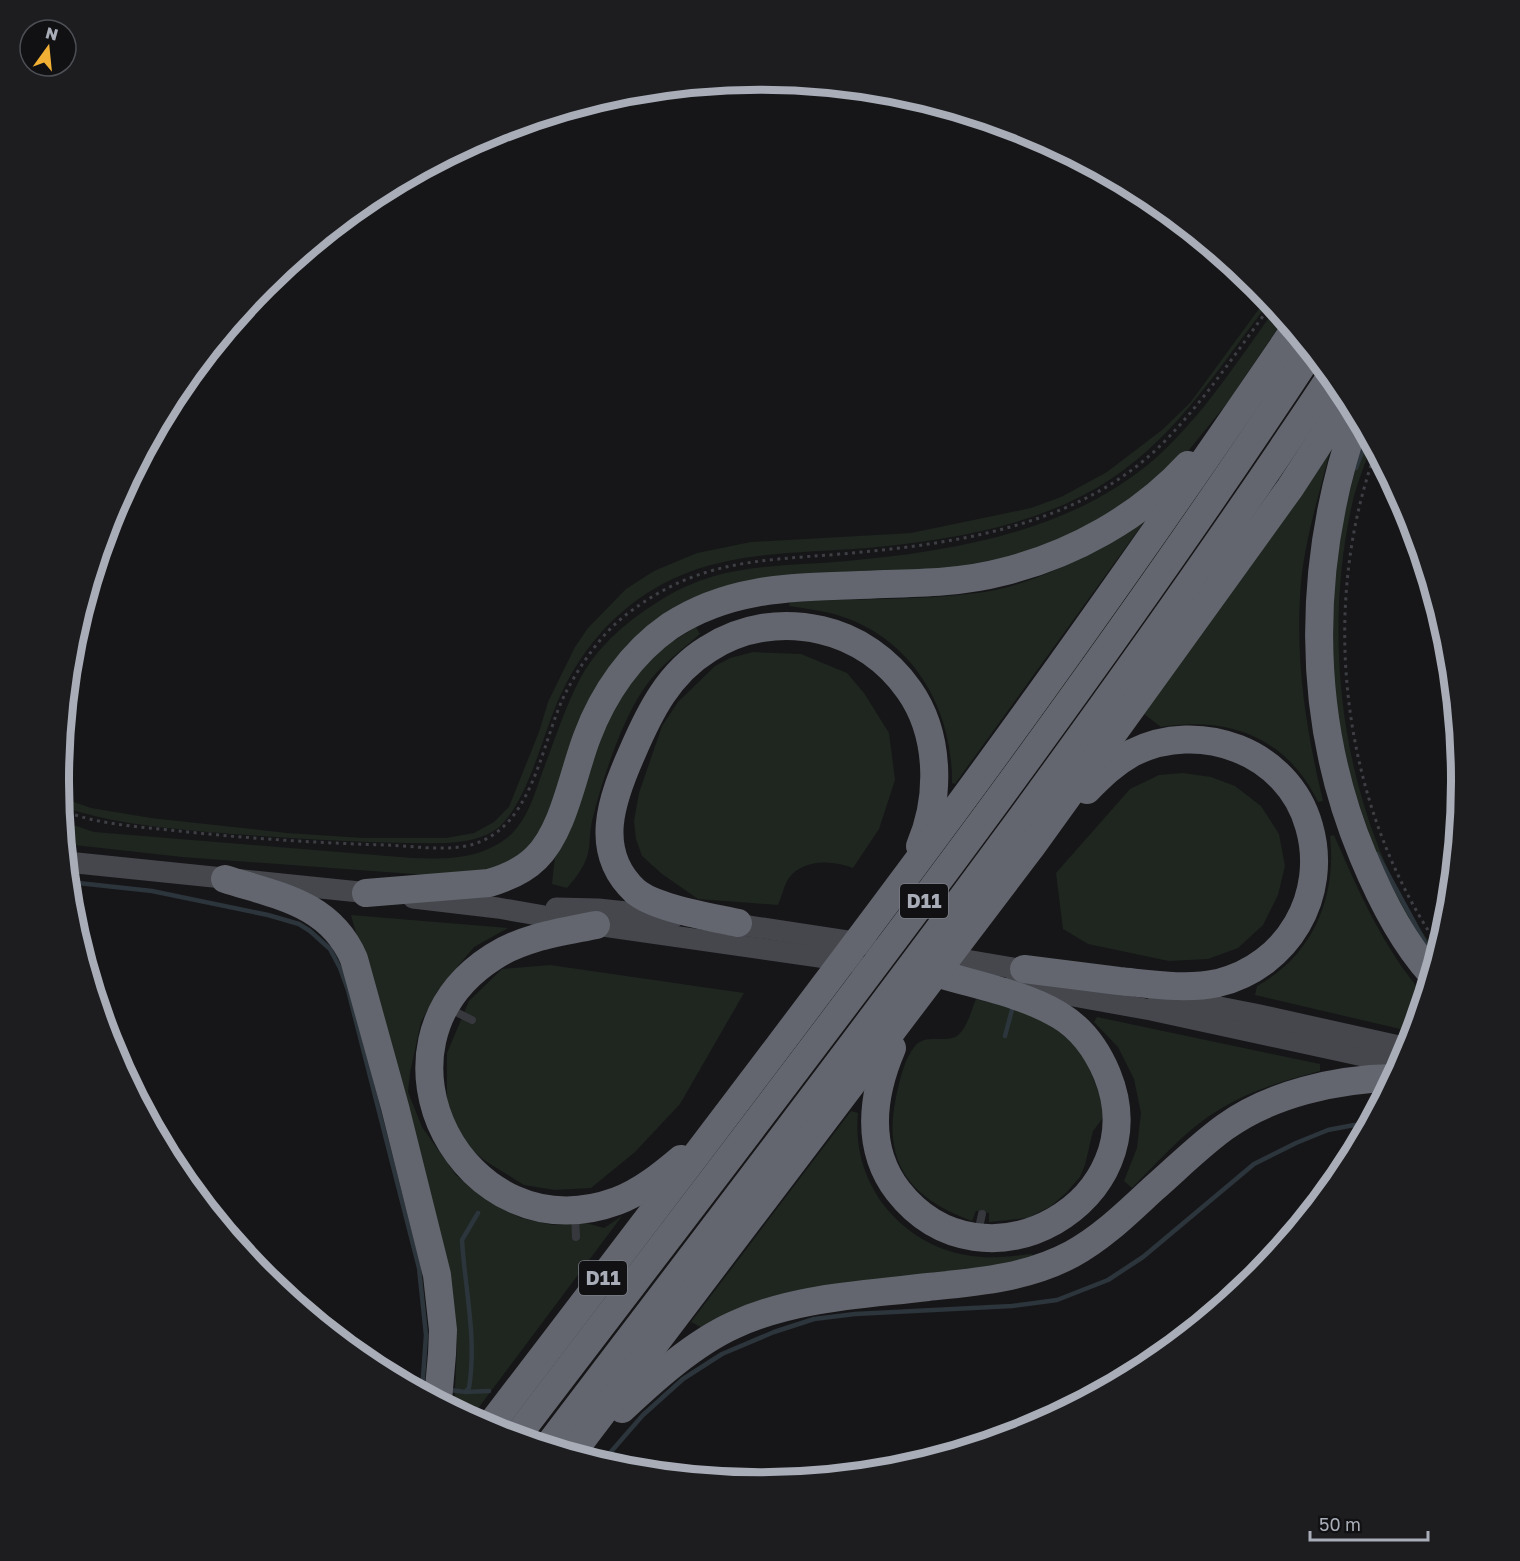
<svg xmlns="http://www.w3.org/2000/svg" width="1520" height="1561" font-family="'Golos Text',sans-serif">
<rect width="100%" height="100%" fill="#161618"/>
<g fill="#1e261f">
<path d="M1267 298 1270 301C1221 364 1179 434 1111 479 1040 526 950 540 867 548 777 555 694 549 621 613 595 635 575 664 561 694 543 732 529 801 498 828 484 839 464 842 447 843 376 844 304 839 232 834 175 829 115 825 61 806L60 797 91 808 151 818 287 833 363 838H446L474 833 494 822 509 807 539 732 548 702 575 647 588 628 626 589 654 571 697 553 751 542 911 533 1031 508 1061 497 1107 472 1162 430 1190 403Z"/>
<path d="M1276 308 1284 319 1228 402 1189 450 1160 479 1135 500 1039 551 659 623 558 797 533 846 503 871 453 877 182 857 65 844 62 821 94 832 412 858C442 859 471 860 498 844 527 828 534 794 545 765 556 736 566 705 581 677 601 642 630 619 664 598 723 562 782 567 847 561 956 551 1074 531 1158 456 1204 414 1239 359 1276 308Z"/>
<path d="M1365 431 1372 444C1366 461 1359 478 1354 496 1318 645 1344 828 1437 953L1433 967 1397 915 1334 731 1329 574Z"/>
<path d="M1330 451C1318 499 1302 548 1300 598 1296 667 1307 734 1323 801L1318 802C1287 738 1230 716 1161 727L1144 714Z"/>
<path d="M1144 522 955 784 952 783C953 705 909 633 830 613 817 610 803 608 789 606L790 602C852 598 915 601 977 593 1037 585 1093 553 1144 522Z"/>
<path d="M696 627 700 634C684 648 666 661 652 678 625 709 602 780 592 821 590 830 590 839 589 848 587 864 577 876 567 888L552 884 555 857 572 824 605 723 642 666 664 647Z"/>
<path d="M753 652 801 654 847 673 864 693 889 733 895 780 879 829 853 868C833 860 803 859 789 878 784 884 782 897 778 905L698 899 662 874 642 856 636 839 634 821 639 793 662 726 678 702 715 666 730 658Z"/>
<path d="M1183 773 1211 777 1235 786 1261 806 1279 834 1285 866 1278 895 1263 925 1238 948 1208 959 1169 961 1088 944 1063 929 1056 873 1130 789 1159 775Z"/>
<path d="M1334 835C1359 892 1383 948 1424 995L1413 1032 1255 995 1257 986C1312 956 1337 898 1330 836Z"/>
<path d="M351 915 508 928 474 947 438 990 421 1022 410 1073 408 1092 422 1127 456 1175 484 1199 521 1218 553 1225 586 1223 604 1228 622 1216 471 1418 454 1409 457 1345 452 1293 427 1190Z"/>
<path d="M550 965 744 993 680 1104 635 1152 591 1188 555 1190 524 1185 487 1162 464 1145 447 1109V1053L469 1001 502 969Z"/>
<path d="M976 999 1037 1015 1081 1049 1103 1102 1102 1119 1093 1131 1085 1165 1080 1177 1066 1193 1051 1206 1028 1218 989 1222V1213L976 1211 972 1221C911 1199 882 1164 896 1097 900 1080 904 1059 915 1046 927 1031 950 1047 961 1032 968 1024 972 1009 976 999Z"/>
<path d="M1097 1017 1320 1064V1071C1286 1080 1252 1090 1222 1108 1187 1128 1160 1160 1132 1188L1124 1181 1137 1148 1141 1113 1134 1079 1118 1047 1094 1022Z"/>
<path d="M851 1111 858 1113C851 1184 901 1246 972 1256 993 1259 1012 1256 1032 1254L1034 1261 704 1329 691 1322Z"/>
</g>
<g fill="none" stroke-linecap="round" stroke-linejoin="round">
<g stroke="#2c353c" stroke-width="4.5">
<path d="M1356 468 1368 437"/>
<path d="M1377 854 1427 946"/>
<path d="M69 882 152 891 268 915 299 924 310 931 330 949 340 968 348 990 419 1268 426 1335 422 1392"/>
<path d="M1005 1036 1013 1006"/>
<path d="M450 1390 465 1392 469 1388C477 1337 465 1290 462 1240L478 1213"/>
<path d="M465 1392 489 1391"/>
<path d="M602 1462 643 1415 683 1379 722 1354 774 1332 814 1319 855 1314 1012 1306 1057 1300 1108 1280 1143 1257 1254 1164 1296 1143 1328 1130 1354 1125H1367"/>
</g>
<g stroke="#3d3f44" stroke-width="3" stroke-dasharray="3 4.5" stroke-linecap="butt">
<path d="M1376 451C1318 610 1342 803 1437 944"/>
<path d="M61 810C96 824 132 826 169 830 241 838 314 843 387 845 414 846 447 852 474 844 534 825 541 743 565 694 580 665 601 634 627 614 698 560 756 561 841 554 954 544 1080 527 1164 442 1205 400 1237 351 1272 304"/>
</g>
<g stroke="#37383d" stroke-width="8">
<path d="M452 1010 472 1020"/>
<path d="M575 1214 576 1237"/>
<path d="M978 1232 982 1214"/>
</g>
<g stroke="#45474d" stroke-width="21">
<path d="M67 862 379 894"/>
<path d="M413 898 498 908 596 925 854 962"/>
<path d="M556 908 598 909 674 917"/>
<path d="M723 922 867 944"/>
<path d="M937 955 1036 972"/>
<path d="M1013 985 1151 1010 1400 1064"/>
<path d="M1158 995 1255 1014 1408 1048"/>
</g>
<g stroke="#63666e" stroke-width="28">
<path d="M1357 416C1307 560 1304 715 1363 856 1380 897 1401 940 1431 973"/>
<path d="M225 879C278 896 330 903 354 959L395 1107 437 1275 443 1330 442 1354 438 1400"/>
<path d="M366 893 489 883C506 878 523 871 536 858 564 831 573 773 587 737 603 694 631 653 670 626 737 582 809 588 885 584 924 583 964 582 1002 572 1072 555 1140 517 1188 465"/>
<path d="M738 923C711 917 654 908 635 891 592 851 612 798 632 753 650 711 669 673 708 649 742 627 782 621 821 630 857 638 888 660 909 690 940 734 941 797 920 846"/>
<path d="M596 925C562 932 523 937 493 957 354 1046 464 1257 617 1201 641 1192 662 1175 681 1159"/>
<path d="M1024 969C1056 973 1087 977 1119 981 1150 984 1186 990 1218 983 1288 966 1329 895 1309 826 1288 751 1199 719 1132 753 1114 763 1101 776 1087 790"/>
<path d="M892 1048C872 1095 865 1148 898 1191 984 1301 1159 1200 1107 1074 1097 1050 1081 1028 1059 1015 1026 995 980 986 943 975"/>
<path d="M622 1409C654 1379 694 1343 734 1325 794 1297 863 1295 928 1287 978 1282 1027 1278 1072 1254 1103 1237 1128 1212 1153 1189 1177 1168 1200 1145 1225 1127 1271 1094 1336 1079 1393 1078"/>
<path d="M489 1427C646 1221 805 1014 959 805 1074 649 1185 490 1294 330"/>
<path d="M517 1436C788 1080 1065 726 1311 352"/>
<path d="M548 1446C815 1094 1087 744 1331 376"/>
<path d="M572 1453 1032 846 1290 488 1348 399"/>
</g>
</g>
<g text-anchor="middle" stroke-width="5" stroke-linejoin="round" paint-order="stroke">
<g fill="#111113" stroke="#7b7e86" stroke-width="1.5">
<rect x="900" y="884" width="48" height="34" rx="4.5"/>
<rect x="579" y="1261" width="48" height="34" rx="4.5"/>
</g>
<g font-size="20" font-weight="bold" fill="#a8adb8">
<text x="924" y="908">D11</text>
<text x="603" y="1285">D11</text>
</g>
</g>
<path d="M0 0H1520V1561H0ZM69 781a691 691 0 1 1 1382 0a691 691 0 1 1-1382 0Z" fill="#1d1d20" fill-rule="evenodd"/>
<path fill="none" stroke="#a8adb8" stroke-width="8" d="M69 781a691 691 0 1 1 1382 0a691 691 0 1 1-1382 0Z"/>
<g transform="translate(48 48) rotate(15)"><circle r="28" fill="#111113" stroke="#4d4f55" stroke-width="1.5"/>
<path d="M0-4.5L10 22L0 15L-10 22Z" fill="#f2b134"/>
<text y="-9" font-size="16" font-weight="bold" text-anchor="middle" fill="#a8adb8">N</text>
</g>
<path d="M1310 1531v9h118v-9" fill="none" stroke="#a8adb8" stroke-width="3"/>
<text x="1319" y="1531" font-size="18" fill="#a8adb8" stroke="#111113" stroke-width="4.5" paint-order="stroke">50 m</text>
</svg>
